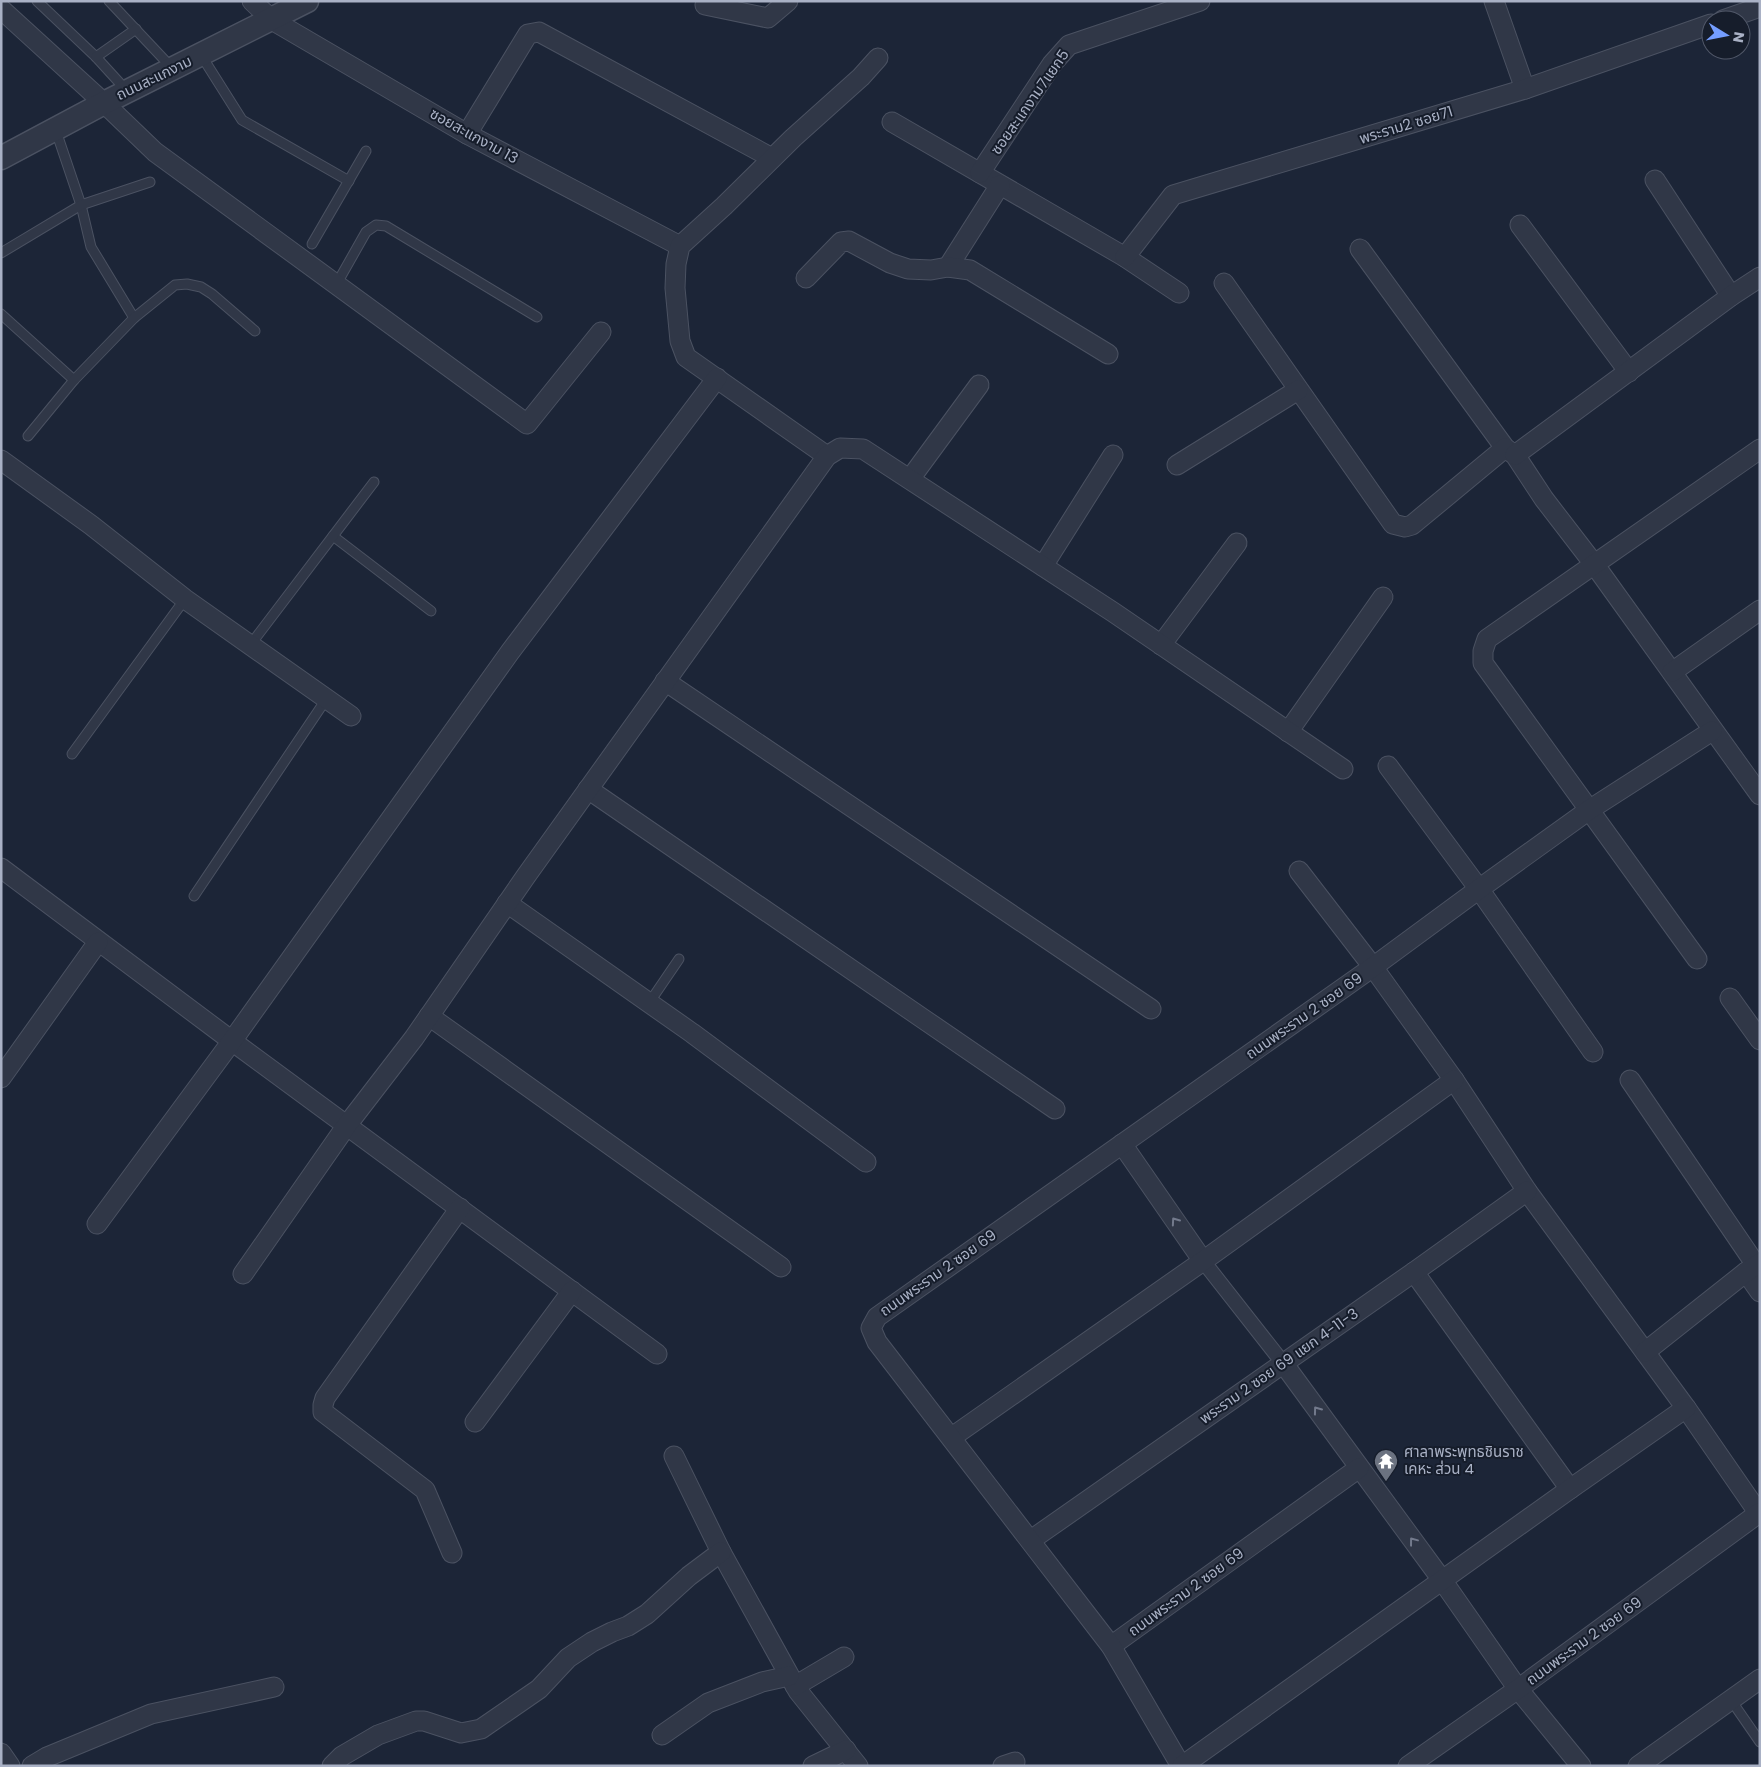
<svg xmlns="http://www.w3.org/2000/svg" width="1761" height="1767" font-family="Poppins,'Noto Sans Thai',sans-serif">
<rect width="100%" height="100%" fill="#1c2537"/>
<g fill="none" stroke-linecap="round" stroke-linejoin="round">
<g stroke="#4b5262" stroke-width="11">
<g id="service">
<path d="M37 1 96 57 127 91"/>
<path d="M109 1 173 69"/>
<path d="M201 55 242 120 349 181"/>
<path d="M96 57 136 29"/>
<path d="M55 128 81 205 91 247 134 318"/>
<path d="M312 244 366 151"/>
<path d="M1 253 81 205 150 182"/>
<path d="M336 285 366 232 376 225 386 226 537 317"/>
<path d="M1 314 74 380"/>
<path d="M28 436 74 380 134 318 175 285 187 284 201 287 212 294 255 331"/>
<path d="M333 536 431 611"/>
<path d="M251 644 374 482"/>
<path d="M72 754 185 599"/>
<path d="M194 896 327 698"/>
<path d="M649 1003 679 959"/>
<path d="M1731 1700 1760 1742"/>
</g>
</g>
<g stroke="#4b5262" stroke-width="16">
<path id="pedestrian" d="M1203 1261 1283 1363"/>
</g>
<g stroke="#4b5262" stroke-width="21">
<g id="minor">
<path d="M252 1 272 20 467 134 680 246"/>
<path d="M1494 1 1525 89"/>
<path d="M705 5 768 18 788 1"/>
<path d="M1 9 104 103 155 152 527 424 601 332"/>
<path d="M1723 20 1760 7"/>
<path d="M892 122 1125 257 1179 293"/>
<path d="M467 134 528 34 539 32 772 158"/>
<path d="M980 173 1052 64 1069 45 1200 1"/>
<path d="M1655 180 1731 296"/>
<path d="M1520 225 1629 372"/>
<path d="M1360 249 1505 448 1515 455 1544 499 1594 564 1760 795"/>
<path d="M1125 257 1173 195 1525 89 1711 24"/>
<path d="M948 267 1000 185"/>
<path d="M806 278 841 242 849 241 890 263 908 269 931 270 948 267 970 270 1108 354"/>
<path d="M1224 283 1393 524 1405 527 1412 525 1505 448"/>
<path d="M1515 455 1731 296 1760 277"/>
<path d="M827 456 686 357 680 341 675 288 676 264 680 246 724 206 793 138 861 77 878 58"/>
<path d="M1 460 91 525 185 599 351 716"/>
<path d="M1177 465 1298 390"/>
<path d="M910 479 979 385"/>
<path d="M1043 566 1113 455"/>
<path d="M1161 645 1237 543"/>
<path d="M1672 672 1760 610"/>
<path d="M665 681 1151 1009"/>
<path d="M1288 732 1383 597"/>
<path d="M1388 766 1479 889 1593 1052"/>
<path d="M588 789C745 895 899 1003 1055 1109"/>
<path d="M1 868 232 1041 657 1354"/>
<path d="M1299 871 1373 967 1454 1080 1527 1191 1686 1408 1760 1515"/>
<path d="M507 903 692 1033 866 1162"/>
<path d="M1697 959 1483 663V651L1487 639 1760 449"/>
<path d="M1730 998 1760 1040"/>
<path d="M429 1016 781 1267"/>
<path d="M1 1078 98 942"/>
<path d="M1630 1080 1756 1265"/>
<path d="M1122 1144 1203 1261"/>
<path d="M97 1224 232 1041 510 652 717 378"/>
<path d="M1414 1272 1570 1489"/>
<path d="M1746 1272 1760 1292"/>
<path d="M243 1274 347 1125 414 1038 526 876 827 456 840 448 863 449 1113 612 1343 769"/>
<path d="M1645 1352 1746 1272 1760 1263"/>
<path d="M1283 1363 1442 1580 1518 1689 1581 1766"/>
<path d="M475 1422 572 1291"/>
<path d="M952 1437 1203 1261 1454 1080"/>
<path d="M674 1456 721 1552 798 1691 858 1766"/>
<path d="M1031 1540 1414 1272 1527 1191"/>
<path d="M452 1553 425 1490 323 1412V1405L325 1398 460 1208"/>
<path d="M1111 1646 1359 1468"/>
<path d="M795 1686 844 1657"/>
<path d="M662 1735 708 1703 762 1682 789 1676"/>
<path d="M1 1753 10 1766"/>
<path d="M32 1766 47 1757 151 1714 274 1687"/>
<path d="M332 1766 342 1756 378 1735 416 1721H424L461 1733 481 1729 539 1689 568 1658 592 1642 612 1632 628 1626 647 1614 689 1576 721 1552"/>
<path d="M813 1766 846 1750"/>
<path d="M1003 1766 1015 1762"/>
<path d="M1181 1766 1111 1646 877 1342 871 1328 877 1317 1373 967 1479 889 1589 810 1712 731"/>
<path d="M1182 1766 1570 1489 1686 1408"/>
<path d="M1408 1766 1518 1689 1759 1513"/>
<path d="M1638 1766 1760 1679"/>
</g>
</g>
<g stroke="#4b5262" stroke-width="25">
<path id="tertiary" d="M1 158 104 103 307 1"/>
</g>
<use href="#service" stroke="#303747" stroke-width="9"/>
<use href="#pedestrian" stroke="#303747" stroke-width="14"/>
<use href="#minor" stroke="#303747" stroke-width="19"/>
<use href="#tertiary" stroke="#303747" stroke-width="22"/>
</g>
<defs><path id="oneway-chevron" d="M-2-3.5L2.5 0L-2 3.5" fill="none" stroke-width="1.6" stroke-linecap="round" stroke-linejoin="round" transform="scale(1.25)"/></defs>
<g stroke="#737a8c">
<use href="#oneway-chevron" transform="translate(1175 1221) rotate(-125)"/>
<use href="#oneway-chevron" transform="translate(1317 1410) rotate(-126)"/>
<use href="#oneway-chevron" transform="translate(1413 1541) rotate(-127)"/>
</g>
<defs>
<g id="temple-pin" transform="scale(1.25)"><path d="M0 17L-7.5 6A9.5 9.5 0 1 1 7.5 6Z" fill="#6b7280" stroke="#161d2b"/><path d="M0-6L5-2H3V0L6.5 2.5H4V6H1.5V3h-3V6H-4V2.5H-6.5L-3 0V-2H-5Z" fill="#fff"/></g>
</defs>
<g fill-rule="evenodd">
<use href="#temple-pin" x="1386" y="1461"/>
</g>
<g text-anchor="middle" stroke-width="4" stroke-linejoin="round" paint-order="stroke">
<g font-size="15" fill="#a9b1c5" stroke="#161d2b">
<text transform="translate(154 78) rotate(-26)" y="5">ถนนสะแกงาม</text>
<text transform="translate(1030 102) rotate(-55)" y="5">ซอยสะแกงาม7แยก5</text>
<text transform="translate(1406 125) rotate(-17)" y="5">พระราม2 ซอย71</text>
<text transform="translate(474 136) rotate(29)" y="5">ซอยสะแกงาม 13</text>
<text transform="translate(1304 1016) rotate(-35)" y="5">ถนนพระราม 2 ซอย 69</text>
<text transform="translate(938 1273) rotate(-35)" y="5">ถนนพระราม 2 ซอย 69</text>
<text transform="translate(1279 1366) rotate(-35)" y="5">พระราม 2 ซอย 69 แยก 4-11-3</text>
<text transform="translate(1186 1592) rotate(-36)" y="5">ถนนพระราม 2 ซอย 69</text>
<text transform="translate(1584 1641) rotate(-36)" y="5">ถนนพระราม 2 ซอย 69</text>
</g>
<g font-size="15" fill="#a9b1c5" stroke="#161d2b" text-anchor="start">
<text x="1404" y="1457">ศาลาพระพุทธชินราช<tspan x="1404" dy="17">เคหะ ส่วน 4</tspan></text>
</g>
</g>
<rect width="1761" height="1767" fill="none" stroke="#a9b1c5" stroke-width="5"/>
<g transform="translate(1726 35) rotate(100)"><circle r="24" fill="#161d2b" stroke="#515869"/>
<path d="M0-4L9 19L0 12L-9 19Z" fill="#749dff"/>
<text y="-8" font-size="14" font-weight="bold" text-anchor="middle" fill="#a9b1c5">N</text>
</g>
</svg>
